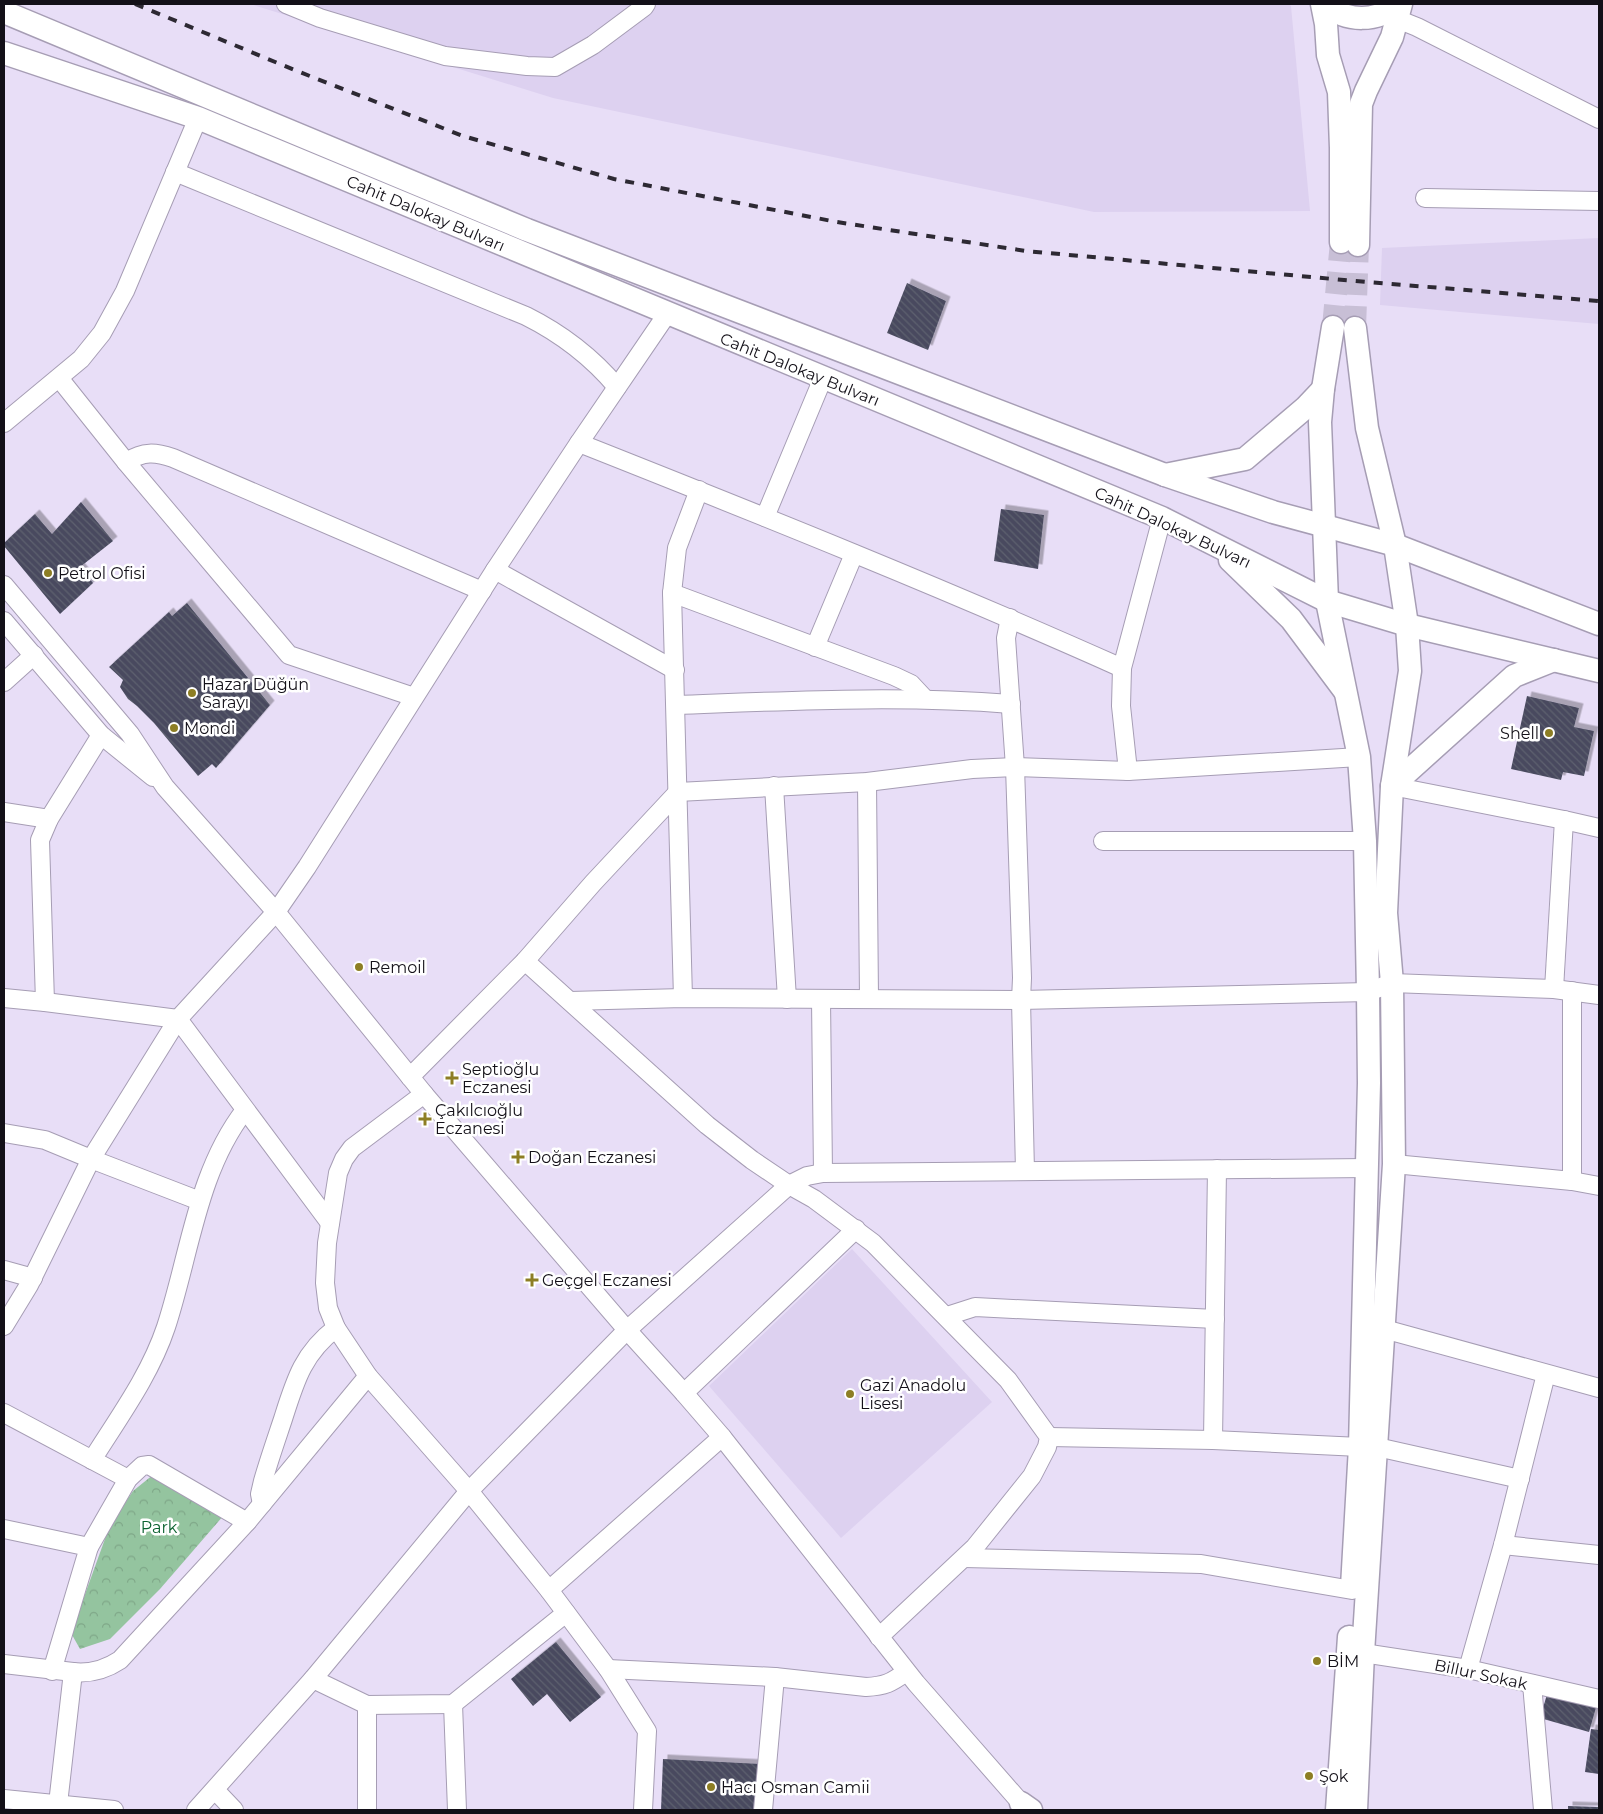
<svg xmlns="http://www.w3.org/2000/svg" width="1603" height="1814" font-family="Montserrat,sans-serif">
<defs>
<pattern id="forest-crowns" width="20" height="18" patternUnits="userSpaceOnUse" patternTransform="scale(1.25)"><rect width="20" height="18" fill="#94c49f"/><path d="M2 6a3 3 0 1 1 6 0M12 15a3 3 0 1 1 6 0" fill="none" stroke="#7fa788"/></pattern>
<pattern id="building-back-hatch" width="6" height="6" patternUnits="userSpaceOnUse" patternTransform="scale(1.25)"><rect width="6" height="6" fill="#484a5e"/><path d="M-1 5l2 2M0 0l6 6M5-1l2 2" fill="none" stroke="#5e6070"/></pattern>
<filter id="shadow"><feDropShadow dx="4.5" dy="-4.5" stdDeviation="0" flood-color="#0004"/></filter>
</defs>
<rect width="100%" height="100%" fill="#e8def7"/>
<g fill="#ddd1f0">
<path d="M250 4H1289L1291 6 1310 211 1094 212 553 98Z"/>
<path d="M1599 238V324L1380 305 1382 248Z"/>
<path d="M852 1249 992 1402 841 1538 709 1386Z"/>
</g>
<path fill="url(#forest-crowns)" d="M154 1474 224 1515 160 1589 110 1639 80 1649 71 1633 110 1525 133 1491Z"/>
<g fill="url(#building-back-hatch)" filter="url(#shadow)">
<path d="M907 283 946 301 928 350 887 333Z"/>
<path d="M81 502 113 541 80 567 93 583 60 614 4 546V543L35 514 52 534Z"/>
<path d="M1001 509 1044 515 1038 569 994 561Z"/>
<path d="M187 603 270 705 216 768 212 764 198 776 154 723 137 706 128 699 120 687 123 680 109 667 169 612 172 616Z"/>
<path d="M1527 696 1579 708 1574 727 1594 731 1584 776 1563 772 1561 780 1511 769Z"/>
<path d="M556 1642 601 1697 570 1722 547 1694 533 1706 511 1679Z"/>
<path d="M1548 1691 1597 1704 1589 1732 1540 1718Z"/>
<path d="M1591 1729 1599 1730V1774L1585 1772Z"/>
<path d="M663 1759 761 1764 758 1810H661Z"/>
<path d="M1568 1806 1599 1807V1810H1568Z"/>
</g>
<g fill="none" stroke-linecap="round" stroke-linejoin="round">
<g stroke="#c8bfd6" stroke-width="22" stroke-dasharray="22 11" stroke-linecap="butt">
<path d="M1333 327 1341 242"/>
<path d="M1355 328 1358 245"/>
</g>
<g stroke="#a69db4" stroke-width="20">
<g id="minor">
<path d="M286 4 320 18 445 56 527 66 555 67 593 45 644 7 646 4"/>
<path d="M1397 19 1417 27 1599 119"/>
<path d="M175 172 526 316C562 334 591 356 617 387"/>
<path d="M1425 198 1599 201"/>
<path d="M59 378 126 462 289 655 414 697"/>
<path d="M4 423 81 359 102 333 125 291 198 118"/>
<path d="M579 443C761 515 943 588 1122 668"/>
<path d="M126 462C144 451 155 452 173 458L482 591"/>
<path d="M765 517 823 378"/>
<path d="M495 570 675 670"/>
<path d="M4 585 130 734 165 787 276 912 424 1094 627 1330 684 1393 722 1437 916 1683 1021 1803"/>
<path d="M672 593 894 676 911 684 925 699"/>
<path d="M1010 618 1006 638 1015 767 1022 978 1021 1000 1025 1171"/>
<path d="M4 621 101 735 153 777"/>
<path d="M815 647 854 554"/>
<path d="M4 682 34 655"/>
<path d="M676 705C788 701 899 695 1011 704"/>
<path d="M1128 771 1121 706 1122 668 1162 518"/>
<path d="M867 782 869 999"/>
<path d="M774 786 787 999"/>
<path d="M1392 786 1564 820 1599 828"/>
<path d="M4 812 49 819"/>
<path d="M1103 841H1365"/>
<path d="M525 961 707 1125 752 1160 789 1185 814 1199 873 1243 1008 1380 1049 1437 1047 1447 1032 1476 975 1547 879 1637"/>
<path d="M1554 989 1564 820"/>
<path d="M1572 991V1181"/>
<path d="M4 998 45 1002 178 1019 330 1223"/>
<path d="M683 998 672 593 677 548 699 490"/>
<path d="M821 999 823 1173"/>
<path d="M570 1001 683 998 1021 1000 1368 992 1392 983 1554 989 1599 995"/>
<path d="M45 1002 40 840 49 819 101 735"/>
<path d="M410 1077 525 961 593 883 678 792 867 782 972 769 1015 767 1128 771 1359 757"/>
<path d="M424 1094 352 1148 344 1159 338 1173 327 1243 325 1283 328 1308 336 1328 368 1376 469 1491 549 1590 608 1669 647 1731 643 1810"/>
<path d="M4 1133 45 1140 91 1159 200 1201"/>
<path d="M1394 1164 1572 1181 1599 1186"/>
<path d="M4 1270 33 1278"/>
<path d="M947 1316 975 1307 1215 1319"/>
<path d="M4 1326 29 1285 91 1159 178 1019 276 912 307 867 495 570 579 443 667 314"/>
<path d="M1384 1329 1599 1388"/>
<path d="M684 1393 856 1229"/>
<path d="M4 1413 128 1479"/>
<path d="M1049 1437 1213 1440 1360 1447"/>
<path d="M1213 1440 1217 1169"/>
<path d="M1377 1447 1520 1479"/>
<path d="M92 1460C119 1417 150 1375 166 1327 190 1254 197 1172 245 1110"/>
<path d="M262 1504 260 1494 263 1481C269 1460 276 1440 283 1419 295 1381 303 1353 336 1328"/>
<path d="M4 1529 89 1547 52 1671"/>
<path d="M1503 1545 1599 1555"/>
<path d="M89 1547 128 1479 142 1466 149 1465 247 1522"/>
<path d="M964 1558 1201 1564 1352 1590"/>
<path d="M549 1590 722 1437"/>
<path d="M1363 1653 1468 1669 1599 1699"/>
<path d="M4 1664 73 1672 58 1804"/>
<path d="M608 1669 775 1677 866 1687C885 1686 891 1683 906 1672"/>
<path d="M1468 1669 1503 1545 1546 1374"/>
<path d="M73 1672C91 1674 105 1670 120 1660L247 1522 368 1376"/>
<path d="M313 1679 367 1705 453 1704 566 1613"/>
<path d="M1532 1684 1543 1810"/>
<path d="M453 1704 457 1810"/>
<path d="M367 1705V1810"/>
<path d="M215 1790 234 1810"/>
<path d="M4 1799 114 1810"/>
<path d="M196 1810 313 1679 469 1491 627 1330 789 1185 807 1176 823 1173 1367 1168"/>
<path d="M763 1810 775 1677"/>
</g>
</g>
<g stroke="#a69db4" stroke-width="25">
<g id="major">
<path d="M1322 4 1326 24 1328 55 1339 92 1341 148V242"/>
<path d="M1326 4C1346 23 1378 22 1398 4"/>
<path d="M4 12 527 230 1165 475 1273 512 1395 545 1599 624"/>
<path d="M4 53 198 118 1162 518 1327 601 1407 625 1599 671"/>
<path d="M1358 245 1361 104 1366 91 1392 37 1401 4"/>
<path d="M1333 327 1323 389 1320 422 1327 601 1359 757 1365 841 1368 992 1369 1083 1360 1447 1352 1587"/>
<path d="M1355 328 1367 428 1395 545 1407 625 1410 671 1392 786 1386 913 1392 983 1394 1164 1363 1653 1356 1810"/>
<path d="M1165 475 1245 459 1305 408 1323 389"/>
<path d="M1230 560 1291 619 1344 690"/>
<path d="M1392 786 1514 676 1554 660"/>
<path d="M1021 1803 1031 1810"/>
<path d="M1337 1810 1349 1637"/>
</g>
</g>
<use href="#minor" stroke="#fff" stroke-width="18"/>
<use href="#major" stroke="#fff" stroke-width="22"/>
<path stroke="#2d2933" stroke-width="4" stroke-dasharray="9 9" stroke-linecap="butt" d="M135 4 297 71 463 136 614 179 837 222 1026 251 1344 280 1599 301"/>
</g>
<g fill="#8d7e24" stroke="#fff" stroke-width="2">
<circle cx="48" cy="573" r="5"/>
<circle cx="192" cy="693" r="5"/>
<circle cx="174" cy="728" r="5"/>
<circle cx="1549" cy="733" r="5"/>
<circle cx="359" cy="967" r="5"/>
<path d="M449.5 1070.5h5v5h5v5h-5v5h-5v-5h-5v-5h5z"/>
<path d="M422.5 1111.5h5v5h5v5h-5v5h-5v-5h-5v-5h5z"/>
<path d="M515.5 1149.5h5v5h5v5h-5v5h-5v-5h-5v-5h5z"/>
<path d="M529.5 1272.5h5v5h5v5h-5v5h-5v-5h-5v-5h5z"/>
<circle cx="850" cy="1394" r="5"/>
<circle cx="1317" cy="1661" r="5"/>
<circle cx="1309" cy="1776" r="5"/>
<circle cx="711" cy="1787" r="5"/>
</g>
<g text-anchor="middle" stroke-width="5" stroke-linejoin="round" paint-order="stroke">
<g font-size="16" fill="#131018" stroke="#fff">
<text transform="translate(426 213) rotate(23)" y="6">Cahit Dalokay Bulvarı</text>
<text transform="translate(800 369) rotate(22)" y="6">Cahit Dalokay Bulvarı</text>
<text transform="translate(1173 527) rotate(25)" y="6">Cahit Dalokay Bulvarı</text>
<text transform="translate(1481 1674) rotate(12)" y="6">Billur Sokak</text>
</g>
<g font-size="16" fill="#131018" stroke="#fff" text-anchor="start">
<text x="58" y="579">Petrol Ofisi</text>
<text x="202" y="690">Hazar Düğün<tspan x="202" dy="18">Sarayı</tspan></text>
<text x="184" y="734">Mondi</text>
<text x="1539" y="739" text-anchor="end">Shell</text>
<text x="369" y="973">Remoil</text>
<text x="462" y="1075">Septioğlu<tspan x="462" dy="18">Eczanesi</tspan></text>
<text x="435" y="1116">Çakılcıoğlu<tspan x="435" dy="18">Eczanesi</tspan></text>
<text x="528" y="1163">Doğan Eczanesi</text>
<text x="542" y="1286">Geçgel Eczanesi</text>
<text x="860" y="1391">Gazi Anadolu<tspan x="860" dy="18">Lisesi</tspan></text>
<text x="1327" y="1667">BİM</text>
<text x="1319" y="1782">Şok</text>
<text x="721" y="1793">Hacı Osman Camii</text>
</g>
<g font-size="16" fill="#0b6230" stroke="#fff">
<text x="159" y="1533">Park</text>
</g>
</g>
<rect width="1603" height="1814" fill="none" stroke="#131018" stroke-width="10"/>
</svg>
